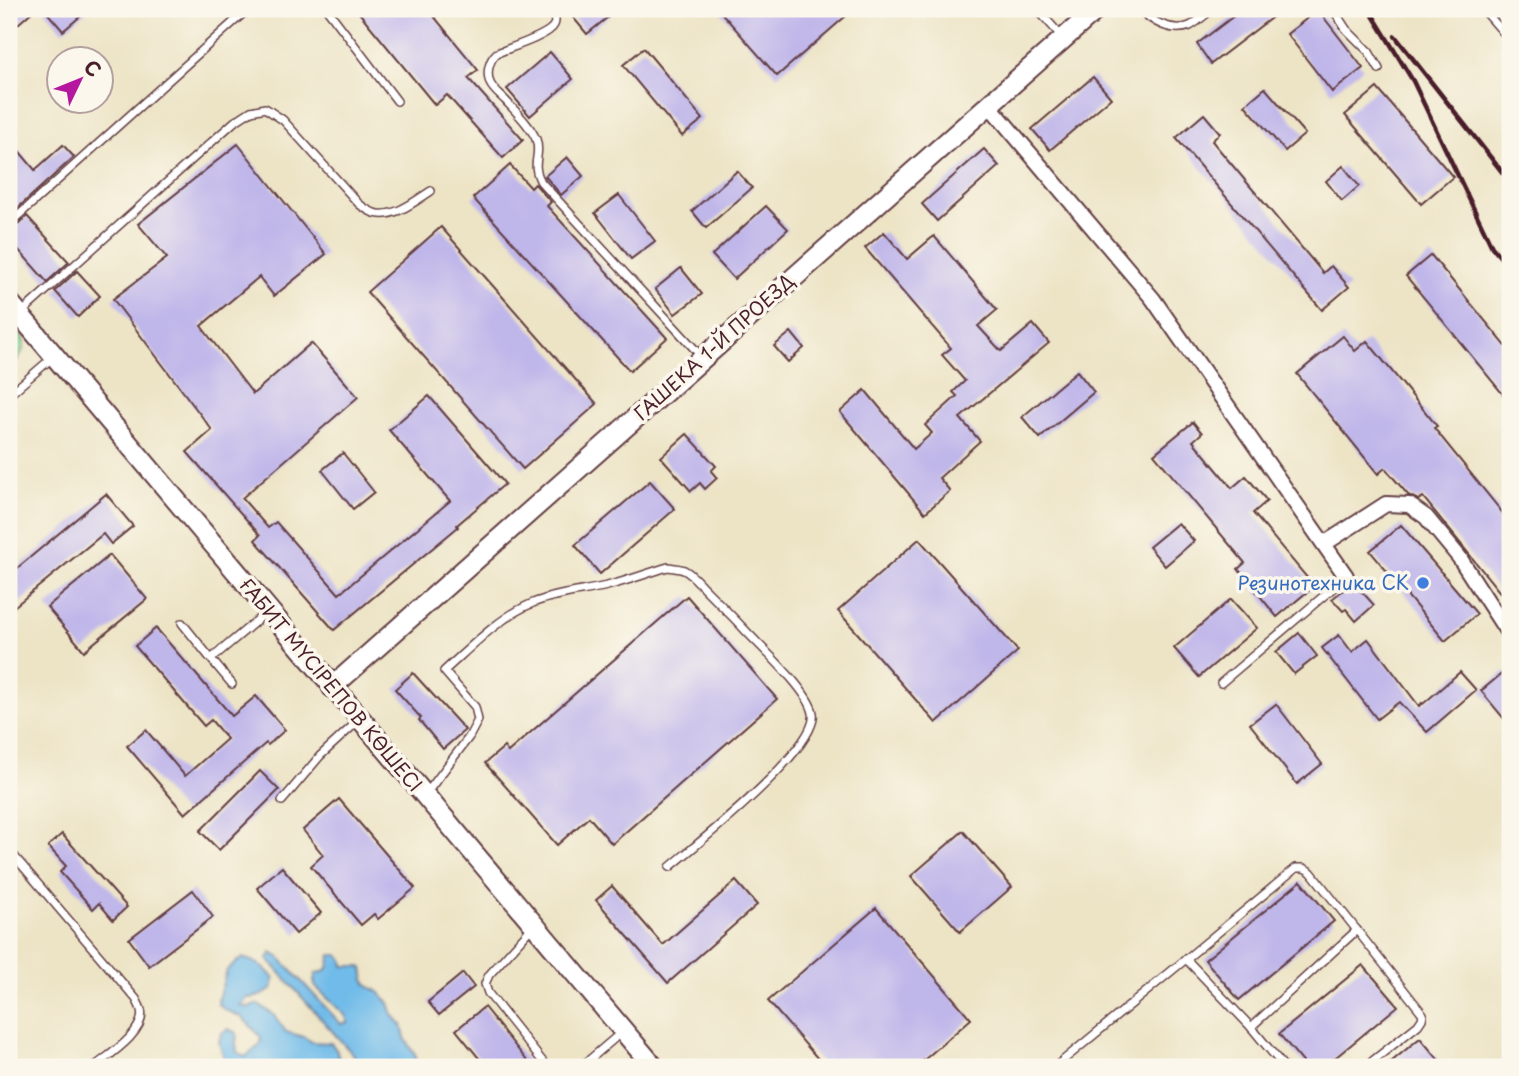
<svg xmlns="http://www.w3.org/2000/svg" width="1519" height="1076" font-family="'Playpen Sans',sans-serif">
<rect width="100%" height="100%" fill="#fbf7ec"/>
<filter id="ink" filterUnits="userSpaceOnUse"><feTurbulence type="fractalNoise" baseFrequency=".0143" numOctaves="2"/><feDisplacementMap in="SourceGraphic" scale="14" xChannelSelector="R" yChannelSelector="G"/><feConvolveMatrix kernelMatrix="1 2 1 2 8 2 1 2 1" color-interpolation-filters="sRGB"/></filter>
<filter id="wash" filterUnits="userSpaceOnUse"><feTurbulence type="fractalNoise" baseFrequency=".00686" numOctaves="4" result="noise"/><feDisplacementMap in="SourceGraphic" scale="28" xChannelSelector="R" yChannelSelector="G"/><feGaussianBlur stdDeviation="1.57" result="paint"/><feColorMatrix in="noise" values="0 0 0 0 0 0 0 0 0 0 0 0 0 0 0 0 0 1.4 0 .05"/><feComposite in="paint" operator="in"/></filter>
<g filter="url(#wash)">
<rect width="100%" height="100%" fill="#ede4c6"/>
<path fill="#89dc9d" stroke="#6a7e64" stroke-width="2" d="M9 329C35 335 22 357 9 369Z"/>
<g fill="#70bbe9" stroke="#5d6d8a" stroke-width="2">
<path d="M271 953 279 957 341 1024 348 1022 345 1015 315 986 314 980 316 973 323 972 328 968 331 955H338L343 960 344 966H357L363 968 365 981 368 986 379 992 389 1003 393 1015 402 1025 405 1038 416 1057 413 1067H364L268 959Z"/>
<path d="M242 958C256 961 265 967 274 979L272 989C264 995 257 998 247 998L240 1006 249 1007 258 1004 274 1015 286 1032 304 1037 312 1042 331 1043 337 1051 341 1067H227L219 1043 221 1034 228 1029 237 1033 236 1043 237 1052 245 1057 260 1045 261 1037 242 1017 225 1010 218 1004 219 996 227 970Z"/>
</g>
<g id="blocks">
<g fill="#bfb6ea">
<path d="M9 9H35L9 32Z"/>
<path d="M44 9H89L63 31Z"/>
<path d="M356 9H428L478 70 468 78 523 140 503 158 447 95 435 105Z"/>
<path d="M566 9H618L587 34Z"/>
<path d="M718 9H854L777 76Z"/>
<path d="M1243 9H1283L1211 64 1197 44Z"/>
<path d="M1318 10 1363 68 1332 92 1287 34Z"/>
<path d="M644 48 703 119 682 136 623 65Z"/>
<path d="M550 52 573 79 530 116 507 89Z"/>
<path d="M1093 77 1111 98 1050 150 1032 129Z"/>
<path d="M1265 88 1305 134 1285 151 1245 105Z"/>
<path d="M1377 88 1453 177 1421 204 1345 115Z"/>
<path d="M1204 114 1220 133 1212 141 1323 273 1331 266 1349 287 1322 310 1176 138Z"/>
<path d="M9 139 35 170 63 145 74 157 9 216Z"/>
<path d="M238 144 326 254 274 296 259 277 201 326 253 394 311 343 358 397 242 498 268 528 276 522 339 594 450 501 389 430 429 396 505 484 457 525 458 527 334 630 255 540 260 535 187 452 212 430 113 299 167 258 138 224Z"/>
<path d="M984 149 999 166 937 221 922 204Z"/>
<path d="M567 157 583 176 561 195 545 176Z"/>
<path d="M510 165 531 188 535 184 551 202 547 206 667 338 630 371 473 198Z"/>
<path d="M1343 166 1359 186 1342 201 1326 181Z"/>
<path d="M737 171 752 188 706 228 692 211Z"/>
<path d="M619 195 655 241 631 259 595 213Z"/>
<path d="M766 206 788 229 734 279 712 255Z"/>
<path d="M27 216 69 262 47 282 9 239V230L13 229Z"/>
<path d="M441 227 597 404 523 469 367 292Z"/>
<path d="M884 232 907 259 934 236 997 310 978 326 1001 351 1033 324 1049 343 960 418 980 441 939 478 950 491 925 513 840 412 865 390 914 449 932 433 925 425 957 396 953 392 965 381 942 355 951 348 865 248Z"/>
<path d="M1431 255 1510 351V403L1406 276Z"/>
<path d="M681 268 702 294 675 314 655 289Z"/>
<path d="M77 271 100 296 78 317 55 291Z"/>
<path d="M791 332 804 348 788 362 774 346Z"/>
<path d="M1343 336 1355 351 1367 341 1437 426 1434 428 1510 522V605L1423 497 1418 500 1408 495 1385 468 1378 474 1297 374Z"/>
<path d="M1077 371 1094 392 1040 438 1022 417Z"/>
<path d="M1193 422 1202 433 1193 441 1232 488 1246 476 1267 501 1253 513 1314 586 1277 617 1238 569 1245 563 1154 454Z"/>
<path d="M687 434 716 466 711 471 717 478 705 489 700 483 691 491 661 457Z"/>
<path d="M343 453 374 492 353 509 322 470Z"/>
<path d="M650 481 675 509 600 574 575 545Z"/>
<path d="M106 494 133 526 111 544 103 534 9 611V575Z"/>
<path d="M1178 523 1194 541 1165 566 1149 547Z"/>
<path d="M1401 525 1477 614 1445 641 1370 551Z"/>
<path d="M919 539 1018 651 936 723 838 611Z"/>
<path d="M110 555 147 599 84 651 47 607Z"/>
<path d="M1353 582 1374 605 1356 621 1346 609 1343 611 1332 599Z"/>
<path d="M687 596 777 699 612 844 589 817 557 845 485 763 504 747 508 752Z"/>
<path d="M1231 599 1257 628 1199 677 1174 648Z"/>
<path d="M156 628 232 716 256 696 285 730 268 745 266 743 185 814 127 746 146 730 185 776 227 739 211 720 204 726 135 646Z"/>
<path d="M1299 633 1317 656 1294 674 1276 652Z"/>
<path d="M1339 635 1352 652 1368 639 1419 706 1422 703 1423 704 1460 672 1476 690 1427 732 1399 702 1377 719 1322 648Z"/>
<path d="M1505 671 1510 678V726L1481 691Z"/>
<path d="M413 673 465 730 443 749 419 720 421 718 395 689Z"/>
<path d="M1276 704 1322 764 1297 784 1250 724Z"/>
<path d="M260 771 279 790 219 850 200 831Z"/>
<path d="M339 799 415 888 378 919 374 914 361 925 311 866 323 855 303 830Z"/>
<path d="M963 831 1012 887 960 932 911 876Z"/>
<path d="M62 834 127 907 113 920 99 903 93 909 60 872 66 866 48 846Z"/>
<path d="M282 867 321 913 296 934 257 888Z"/>
<path d="M736 881 757 905 668 983 596 900 612 886 663 945Z"/>
<path d="M1301 881 1334 921 1239 1000 1205 960Z"/>
<path d="M193 890 213 917 149 966 129 939Z"/>
<path d="M876 908 971 1019 916 1067H825L768 1001Z"/>
<path d="M1363 965 1398 1006 1324 1067H1307L1279 1034Z"/>
<path d="M463 973 474 987 439 1015 428 1002Z"/>
<path d="M484 1007 532 1067H486L456 1030Z"/>
<path d="M1420 1038 1438 1059 1428 1067H1385Z"/>
</g>
</g>
</g>
<g filter="url(#ink)">
<use href="#blocks" fill-opacity="0" stroke="#623d42" stroke-width="2"/>
<g fill="none" stroke-linecap="round" stroke-linejoin="round">
<g stroke="#623d42" stroke-width="10">
<g id="service">
<path d="M327 9 397 101"/>
<path d="M551 9C553 14 557 19 554 25 549 36 509 48 497 53 489 60 486 73 490 83 493 90 500 95 505 100 516 112 529 124 536 139 542 156 530 162 541 182L702 357"/>
<path d="M1037 9 1063 38"/>
<path d="M1140 9C1152 22 1172 33 1190 26 1198 22 1205 14 1213 9"/>
<path d="M1333 9 1346 29 1369 52 1379 69"/>
<path d="M1483 9 1510 40"/>
<path d="M9 224 248 9"/>
<path d="M20 314 234 122 251 111 265 108 283 120 359 204C363 207 369 211 374 213 394 219 415 201 431 191"/>
<path d="M9 395 53 357"/>
<path d="M182 623 211 659 268 611"/>
<path d="M211 659 232 684"/>
<path d="M1221 683 1346 577"/>
<path d="M426 794 469 737 478 720 475 707 444 671C471 647 499 617 533 603 557 593 582 592 607 586 627 581 648 573 668 567 674 568 679 568 684 570 692 574 698 582 704 588 718 602 732 616 745 630 762 648 809 691 813 713 820 747 697 844 670 867"/>
<path d="M282 801 320 756 359 720"/>
<path d="M9 850 136 999C138 1003 140 1006 141 1010 147 1031 109 1055 94 1067"/>
<path d="M534 925 489 975 485 984 488 993 547 1067"/>
<path d="M1186 959 1296 868H1304L1311 872 1423 1014 1422 1019 1418 1025 1365 1067"/>
<path d="M1251 1027 1357 930"/>
<path d="M581 1067 623 1031"/>
<path d="M1055 1067 1186 959 1251 1027 1284 1067"/>
</g>
</g>
<g stroke="#623d42" stroke-width="18">
<g id="minor">
<path d="M989 105 1153 299 1346 576"/>
<path d="M1324 544 1386 504 1409 505 1426 517 1459 557 1510 636"/>
</g>
</g>
<g stroke="#623d42" stroke-width="23">
<g id="secondary">
<path d="M9 302 654 1067"/>
<path d="M332 687 1097 9"/>
</g>
</g>
<use href="#service" stroke="#fff" stroke-width="7"/>
<use href="#minor" stroke="#fff" stroke-width="14"/>
<use href="#secondary" stroke="#fff" stroke-width="19"/>
<g stroke="#4a1f2b" stroke-width="4.5">
<path d="M1369 9 1413 81 1492 247 1510 269"/>
<path d="M1395 36 1510 182"/>
</g>
</g>
</g>
<circle fill="#3f7fe0" stroke="#fbf7ec" stroke-width="2.5" cx="1423" cy="583" r="7"/>
<g text-anchor="middle" stroke-width="7" stroke-linejoin="round" paint-order="stroke">
<g font-size="19" fill="#4a1f2b" stroke="#fbf7ec">
<text transform="translate(714 347) rotate(-42)" y="7">ГАШЕКА 1-Й ПРОЕЗД</text>
<text transform="translate(331 685) rotate(50)" y="7">ҒАБИТ МҮСІРЕПОВ КӨШЕСІ</text>
</g>
<g font-size="19" fill="#366cbe" stroke="#fbf7ec" text-anchor="end">
<text x="1409" y="590">Резинотехника СК</text>
</g>
</g>
<rect width="1519" height="1076" fill="none" stroke="#fbf7ec" stroke-width="35"/>
<g transform="translate(80 80) rotate(47)"><circle r="33" fill="#fbf7ec" stroke="#b4a19f" stroke-width="2"/>
<path d="M0-5L12 26L0 18L-12 26Z" fill="#b5179e"/>
<text y="-10" font-size="19" font-weight="bold" text-anchor="middle" fill="#4a1f2b">С</text>
</g>
</svg>
